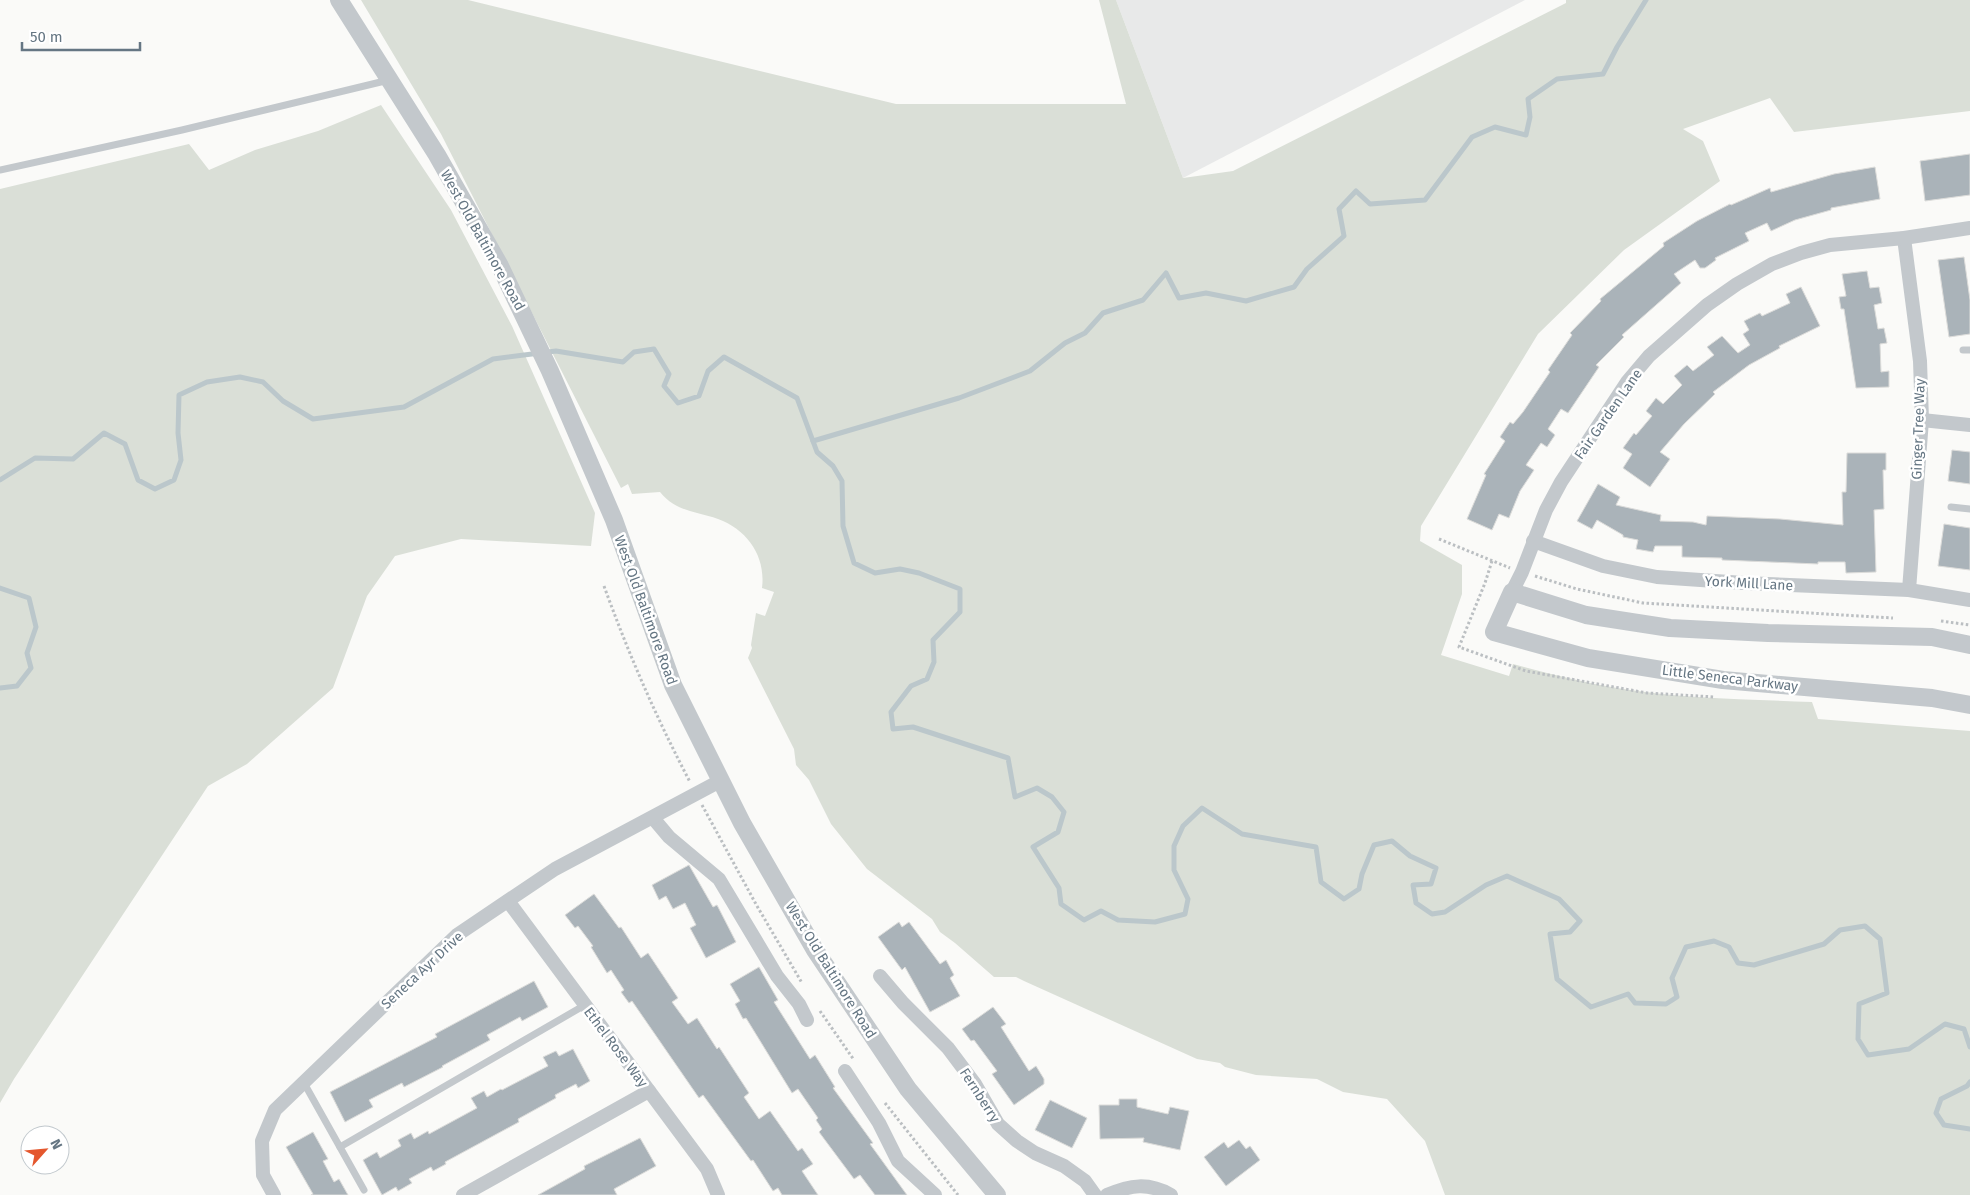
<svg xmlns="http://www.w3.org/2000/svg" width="1970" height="1195" font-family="'Fira Sans',sans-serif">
<rect width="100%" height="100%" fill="#fafaf8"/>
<path fill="#e8e9e9" d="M1116 0H1525L1183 178Z"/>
<g fill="#dadfd7">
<path d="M361 0H468L896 104H1126L1099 0H1116L1183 178 1233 171 1566 3V0H1970V111L1794 132 1770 98 1683 129 1703 141 1720 181 1624 250 1538 334 1421 526 1420 541 1462 565V594L1441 655 1509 676 1513 664C1547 673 1582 682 1617 688 1681 699 1747 699 1812 702L1818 719 1970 731V1195H1445L1425 1141 1387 1099 1343 1092 1317 1079 1256 1075 1225 1067 1220 1063 1197 1059 1024 981 1016 977H994L955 943 940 932 932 919 867 869 831 824 809 780 796 765 794 749 748 658 752 648 751 645 756 613 765 616 774 592 762 588C766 557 748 530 718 519 696 511 676 512 660 492L632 494 628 484 621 488 441 134Z"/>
<path d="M381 105 451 210 512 326 595 513 591 546 461 539 395 556 367 596 333 688 247 764 208 786 14 1079 0 1103V189L189 144 209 170 255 150 318 131Z"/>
</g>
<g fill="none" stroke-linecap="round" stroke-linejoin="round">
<g stroke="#bbc7cb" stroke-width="5">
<path d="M813 441 959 398 1030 371 1065 343 1085 333 1103 313 1143 300 1166 273 1179 298 1206 293 1246 301 1294 287 1307 269 1344 236 1339 209 1356 191 1370 204 1425 200 1472 137 1495 127 1526 135 1530 117 1528 99 1557 79 1603 74 1617 47 1646 0"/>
<path d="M0 480 35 458 73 459 104 433 125 444 138 480 155 489 174 480 181 460 178 433 179 395 207 382 240 377 263 382 283 401 313 419 404 407 493 359 556 351 623 362 634 352 654 349 669 374 664 386 678 403 699 396 708 371 724 357 797 398 817 452 833 466 842 481 843 526 854 563 875 573 900 569 919 573 960 589V612L933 640 934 662 927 679 911 686 891 712 893 729 913 727 1008 758 1015 797 1037 788 1052 797 1064 812 1058 832 1033 847 1059 888 1061 904 1084 920 1101 911 1118 920 1155 922 1185 914 1188 899 1174 870V846L1183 826 1202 808 1242 834 1316 847 1321 882 1344 899 1359 889 1362 874 1374 845 1392 841 1410 856 1436 868 1431 884 1413 885 1416 903 1432 914 1445 912 1486 885 1507 876 1559 899 1580 921 1570 932 1550 934 1557 979 1591 1007 1628 994 1635 1003 1666 1004 1677 997 1672 978 1686 947 1714 941 1729 947 1738 963 1754 965 1824 944 1840 930 1865 926 1880 939 1887 993 1859 1004 1858 1039 1868 1055 1909 1049 1945 1024 1964 1029 1970 1047"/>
<path d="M0 588 29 598 36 627 27 653 31 668 17 686 0 688"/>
<path d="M1970 1082 1967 1086 1941 1099 1936 1113 1944 1125 1970 1129"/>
</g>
</g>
<g fill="#aab3b9" stroke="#dcdcda">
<path d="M1970 154V195L1925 201 1920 161Z"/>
<path d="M1875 167 1880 199 1831 208V210L1795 220 1771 231 1767 223 1745 233 1749 241 1715 258 1716 260 1705 268H1700L1695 260 1674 274 1681 283 1622 335 1624 337 1596 365 1599 367 1568 413 1561 409 1548 429 1555 435 1547 447 1541 443 1526 465 1534 470 1520 491 1509 518 1499 514 1492 530 1467 519 1486 475 1484 474 1505 441 1500 437 1510 422 1513 424 1523 412 1550 372 1548 370 1572 335 1570 333 1601 301 1600 299 1664 246 1663 243 1697 221 1730 204 1731 205 1770 188 1771 192 1834 174Z"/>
<path d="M1964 257 1970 300V334L1949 337 1938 260Z"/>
<path d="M1867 271 1870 288 1879 287 1882 303 1874 305 1878 329 1884 328 1887 343 1880 344 1881 372 1889 371V387L1856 388 1844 309H1841L1839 297 1846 296 1842 274Z"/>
<path d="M1801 287 1820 326 1779 346 1780 348 1749 365 1713 392 1715 394 1684 424 1660 452 1670 459 1650 487 1623 468 1632 454 1623 448 1634 433 1636 435 1652 416 1646 411 1656 398 1663 404 1682 385 1674 376 1687 365 1693 371 1714 355 1707 347 1722 336 1738 353 1750 345 1743 334 1749 330 1744 321 1760 313 1762 316 1790 303 1786 294Z"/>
<path d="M1952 450 1970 452V484L1948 481Z"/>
<path d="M1847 453H1886V470H1883L1884 509 1874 510 1876 572 1846 573 1845 562H1818V564L1722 560V558L1682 557V546H1655L1653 552 1636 549 1638 540 1623 537V535L1597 520 1592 529 1577 521 1598 484 1620 497 1616 505 1661 515 1660 521 1693 522 1706 525 1707 516 1780 519 1843 525 1842 492H1846Z"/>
<path d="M1944 524 1970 528V570L1938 566Z"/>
<path d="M689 865 713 907 717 905 736 942 706 958 690 928 696 925 685 903 673 909 666 896 659 900 652 885Z"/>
<path d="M594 894 619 928 621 927 641 958 648 953 678 998 672 1002 688 1024 697 1018 717 1049 719 1047 749 1093 744 1097 759 1119 770 1111 798 1151 802 1148 813 1164 802 1171 818 1195H782L778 1188 773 1191 753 1160 751 1161 703 1095 699 1098 632 1001 629 1003 621 992 624 990 611 970 607 973 591 947 593 946 578 926 575 928 565 915Z"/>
<path d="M899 922 902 927 909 922 940 964 946 960 954 975 950 978 960 996 930 1012 905 967 902 970 878 937Z"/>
<path d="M759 967 778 1000 774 1002 810 1059 815 1055 835 1087 833 1088 873 1143 870 1144 907 1195H875L860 1175 854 1179 819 1132 822 1129 816 1120 818 1118 798 1089 792 1093 746 1018 743 1019 735 1004 740 1001 730 984Z"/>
<path d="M534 981 548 1007 522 1021 520 1017 487 1035 490 1040 442 1066 443 1067 404 1087 402 1083 369 1100 373 1107 345 1122 330 1092 437 1037 435 1034Z"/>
<path d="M993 1007 1006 1024 1001 1027 1029 1071 1036 1066 1044 1079V1084L1014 1105 992 1074 997 1071 974 1040 971 1041 962 1029Z"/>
<path d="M573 1049 590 1081 578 1088 576 1084 555 1095 556 1098 518 1119 519 1122 445 1162 446 1164 433 1171 431 1167 409 1179 412 1183 398 1191 396 1187 382 1195 363 1160 377 1152 380 1158 401 1146 398 1140 411 1133 414 1139 428 1131 429 1134 477 1108 471 1098 484 1091 487 1097 501 1089 502 1090 548 1066 543 1057 556 1051 559 1056Z"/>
<path d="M1119 1099H1137V1107L1168 1114 1170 1107 1189 1111 1180 1150 1143 1142 1144 1138 1100 1139 1099 1105H1119Z"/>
<path d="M1050 1100 1087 1118 1072 1148 1035 1130Z"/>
<path d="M313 1132 328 1159 323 1161 334 1182 339 1179 348 1195H311L313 1194 286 1147Z"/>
<path d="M640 1138 656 1166 614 1189 617 1195H538L585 1169 584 1166Z"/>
<path d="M1239 1140 1246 1149 1250 1146 1260 1160 1226 1186 1204 1157 1224 1142 1228 1148Z"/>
</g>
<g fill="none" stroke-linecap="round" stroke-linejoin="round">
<g stroke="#bbbfc2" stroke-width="3" stroke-dasharray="2.5 2.5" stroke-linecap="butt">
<path d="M1439 539 1510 568"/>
<path d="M1492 561 1485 583 1459 647 1526 671 1647 693 1715 697"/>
<path d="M1535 576 1577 589 1643 603 1893 618"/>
<path d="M604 586C629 655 656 717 690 782"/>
<path d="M1941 621 1970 625"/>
<path d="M702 805 757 906 802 983"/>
<path d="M820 1011 854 1060"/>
<path d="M885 1103 958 1195"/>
</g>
<g stroke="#c3c8cc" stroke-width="7">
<path d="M0 170 182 130 389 80"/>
<path d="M1963 350H1970"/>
<path d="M1951 507 1970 509"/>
<path d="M304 1083 364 1190"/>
<path d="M340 1147 585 1005"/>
</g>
<g stroke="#c3c8cc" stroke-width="14">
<path d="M1904 238 1920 361 1922 420 1909 590"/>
<path d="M1922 420 1970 425"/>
<path d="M1533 541 1603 566 1657 577 1744 583 1909 590 1970 600"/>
<path d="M1512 592 1522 572 1546 510 1561 482 1627 382 1649 356 1707 305 1737 284 1772 264 1801 253 1830 245 1904 238 1970 228"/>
<path d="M653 818 669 837 719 879 777 976 799 1004 807 1020"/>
<path d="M508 901 707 1169 718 1195"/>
<path d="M880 976 903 1003 948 1048 975 1084 998 1124 1017 1141 1035 1153 1064 1166 1085 1181 1095 1195"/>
<path d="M845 1071 879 1123 898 1161 935 1195"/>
<path d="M274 1195 263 1175 262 1141 275 1110 457 935 555 869 720 781"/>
<path d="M463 1195 649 1091"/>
<path d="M1107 1195C1130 1185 1148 1182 1171 1195"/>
</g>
<g stroke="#c3c8cc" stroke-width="18">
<path d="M339 0 437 155 500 266 550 371 614 520 673 685 742 823 815 950 908 1089 997 1195"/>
<path d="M1970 645 1932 637 1768 633 1670 628 1586 615 1512 592 1494 632 1588 658 1723 680 1932 698 1970 705"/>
</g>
</g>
<g text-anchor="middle" stroke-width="5" stroke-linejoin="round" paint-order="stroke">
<g font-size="14" fill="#657683" stroke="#fff">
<text transform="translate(483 240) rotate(61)" y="5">West Old Baltimore Road</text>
<text transform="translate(1608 414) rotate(-55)" y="5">Fair Garden Lane</text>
<text transform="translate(1918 429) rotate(-88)" y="5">Ginger Tree Way</text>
<text transform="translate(1749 583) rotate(3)" y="5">York Mill Lane</text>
<text transform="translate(646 610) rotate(70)" y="5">West Old Baltimore Road</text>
<text transform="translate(1730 678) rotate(7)" y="5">Little Seneca Parkway</text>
<text transform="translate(422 970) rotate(-43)" y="5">Seneca Ayr Drive</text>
<text transform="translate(831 970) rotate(58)" y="5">West Old Baltimore Road</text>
<text transform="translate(616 1047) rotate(53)" y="5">Ethel Rose Way</text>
<text transform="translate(980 1095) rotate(57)" y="5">Fernberry</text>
</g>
</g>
<g transform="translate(45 1150) rotate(63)"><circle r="24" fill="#ffffff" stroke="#c1c8cd"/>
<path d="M0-4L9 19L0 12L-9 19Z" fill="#e4572e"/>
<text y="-8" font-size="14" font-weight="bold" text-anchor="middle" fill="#657683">N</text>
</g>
<path d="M22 42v8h118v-8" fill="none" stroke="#657683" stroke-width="2.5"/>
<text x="30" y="42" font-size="15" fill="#657683" stroke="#ffffff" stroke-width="4" paint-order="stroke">50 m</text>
</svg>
